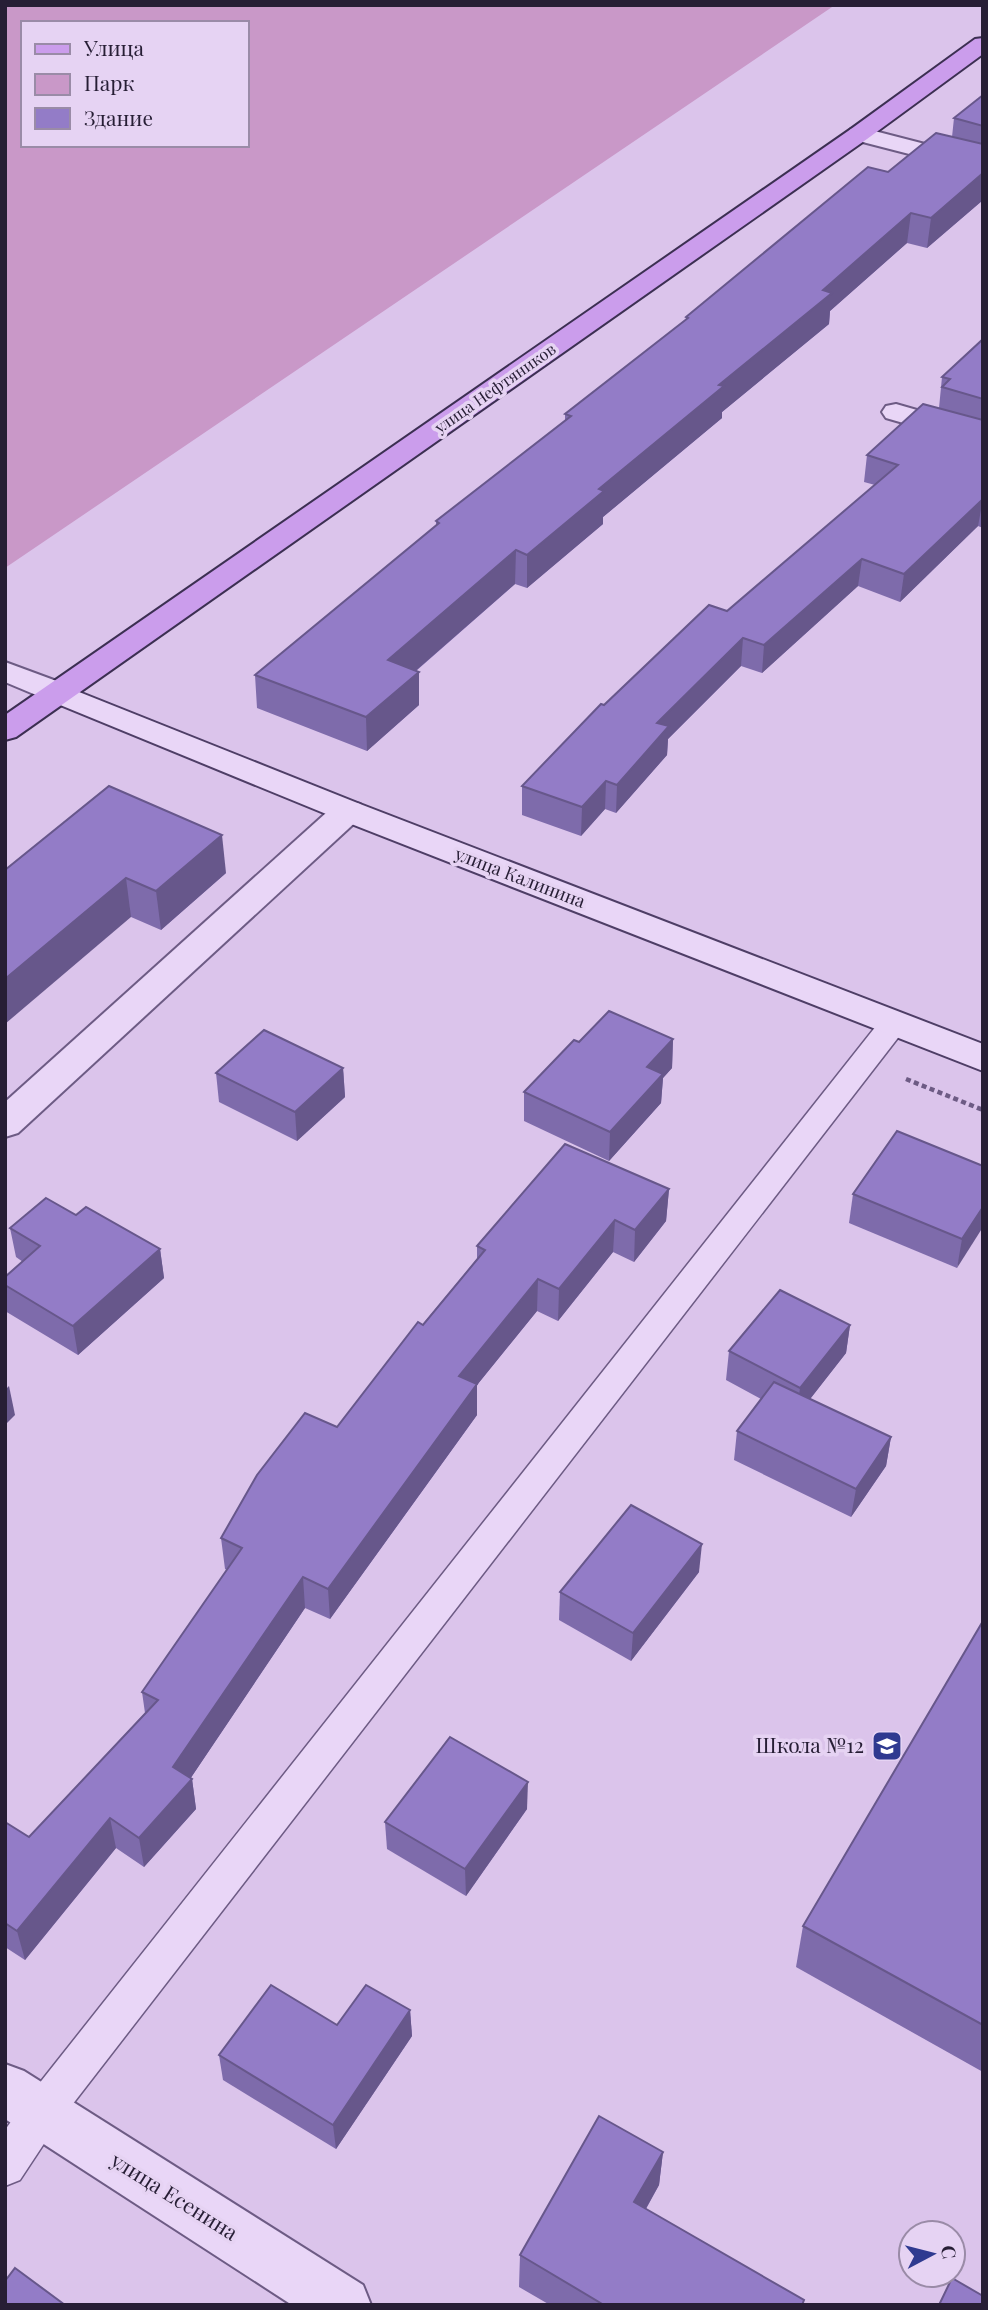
<svg xmlns="http://www.w3.org/2000/svg" width="988" height="2310" font-family="'Playfair Display',serif">
<rect width="100%" height="100%" fill="#dbc4eb"/>
<path fill="#c998c8" fill-rule="evenodd" d="M5 5H835L5 568ZM23 23H247V145H23Z"/>
<g fill="none" stroke-linecap="round" stroke-linejoin="round">
<g stroke="#6d5b84" stroke-width="3">
<path id="service" d="M894 1014 904 1016 908 1023 904 1030 55 2127 20 2180 5 2186V2130L27 2099 884 1016Z"/>
</g>
<g stroke="#6d5b84" stroke-width="4">
<g id="minor">
<path d="M859 127 983 159V173L851 139 847 134 851 129Z"/>
<path d="M896 404 983 429V446L886 418 882 412 886 406Z"/>
<path d="M5 662 70 686 75 693 70 700 59 702 48 700 5 682Z"/>
<path d="M348 801 360 804 365 811 360 818 18 1133 5 1137V1102L336 804Z"/>
<path d="M5 2064 24 2071 363 2285 371 2305H292L5 2119Z"/>
</g>
</g>
<g stroke="#4e3e66" stroke-width="4">
<path id="secondary" d="M59 684 360 804 983 1044V1071L336 818 48 700 43 693 48 686Z"/>
</g>
<g stroke="#3c2f52" stroke-width="4">
<path id="primary" d="M983 38V54L867 139 16 737 5 740V715L851 129 975 39Z"/>
</g>
<path stroke="#6d5b84" stroke-width="4.5" stroke-dasharray="5 3.5" stroke-linecap="butt" d="M906 1079 983 1110"/>
<use href="#service" fill="#e9d6f7" fill-rule="evenodd"/>
<use href="#minor" fill="#e9d6f7" fill-rule="evenodd"/>
<use href="#secondary" fill="#e9d6f7" fill-rule="evenodd"/>
<use href="#primary" fill="#cb9dec" fill-rule="evenodd"/>
</g>
<g fill="#7e6bab">
<path d="M983 95V200L927 248 907 243 830 311 829 324 722 412V418L603 517V524L527 588 515 584 416 671 419 705 367 751 257 708 255 675 436 526V521L565 421V414L686 320V317L888 172 952 137 954 118Z"/>
<path d="M983 341V528L978 526 900 602 858 586 762 673 741 666 668 739 667 755 616 813 605 809 581 836 522 815V786L604 705 727 611 875 485 864 482 867 455 939 408 942 377Z"/>
<path d="M5 870 226 873 161 930 131 917Z"/>
<path d="M673 1039 672 1068 663 1078 661 1103 609 1161 524 1121V1092L579 1042Z"/>
<path d="M343 1068 345 1097 297 1141 219 1102 216 1073Z"/>
<path d="M983 1166 957 1268 849 1223 853 1194Z"/>
<path d="M669 1189 666 1221 634 1262 613 1252 558 1321 537 1311 477 1385V1415L330 1619 305 1608 190 1779H192L196 1809 144 1867 116 1848 25 1960 5 1947V1822L29 1837 145 1713 142 1692 227 1570 225 1569 221 1538 337 1427 477 1259V1246Z"/>
<path d="M76 1215 160 1249 164 1278 78 1355 5 1311V1277L23 1262 16 1257 10 1228Z"/>
<path d="M850 1325 846 1353 810 1399 891 1437 886 1466 851 1517 734 1460 737 1431 761 1399 726 1380 729 1351Z"/>
<path d="M699 1572 631 1661 559 1620 560 1592Z"/>
<path d="M983 1621V2072L796 1967 803 1926Z"/>
<path d="M527 1809 466 1896 387 1849 385 1822Z"/>
<path d="M410 2010 412 2036 336 2149 223 2080 219 2055 337 2025Z"/>
<path d="M663 2152 659 2185 646 2209 804 2300 803 2305H550L519 2287 520 2255Z"/>
</g>
<g fill="#67578b">
<path d="M983 173V200L927 248 931 218Z"/>
<path d="M911 213 907 243 830 311 829 324 722 412V418L603 517V524L527 588V555L599 489 719 385 823 290Z"/>
<path d="M983 499 978 526 900 602 904 574Z"/>
<path d="M516 550 515 584 389 694 388 660Z"/>
<path d="M862 559 858 586 762 673 764 645Z"/>
<path d="M743 638 741 666 668 739 667 755 616 813 617 785 657 723Z"/>
<path d="M419 672V705L367 751 366 717Z"/>
<path d="M606 781 605 809 581 836 582 807Z"/>
<path d="M222 835 226 873 161 930 156 891Z"/>
<path d="M126 878 131 917 5 1024V979Z"/>
<path d="M673 1039 672 1068 663 1078 661 1103 609 1161 610 1132 647 1067Z"/>
<path d="M343 1068 345 1097 297 1141 295 1112Z"/>
<path d="M669 1189 666 1221 634 1262 635 1230Z"/>
<path d="M983 1207V1227L957 1268 962 1239Z"/>
<path d="M615 1220 613 1252 558 1321 559 1289Z"/>
<path d="M160 1249 164 1278 78 1355 73 1326Z"/>
<path d="M538 1279 537 1311 477 1385V1415L330 1619 328 1589 459 1376Z"/>
<path d="M850 1325 846 1353 796 1417 800 1388Z"/>
<path d="M9 1386 15 1415 5 1425V1390Z"/>
<path d="M891 1437 886 1466 851 1517 856 1489Z"/>
<path d="M702 1544 699 1572 631 1661 633 1633Z"/>
<path d="M303 1577 305 1608 184 1788 192 1779 196 1809 144 1867 139 1838 173 1767Z"/>
<path d="M528 1782 527 1809 466 1896 465 1869Z"/>
<path d="M110 1818 116 1848 25 1960 17 1931Z"/>
<path d="M410 2010 412 2036 336 2149 333 2125Z"/>
<path d="M663 2152 659 2185 631 2235 634 2202Z"/>
</g>
<g fill="#937cc7" stroke="#67578b" stroke-width="2">
<path d="M983 95V126L954 118Z"/>
<path d="M936 133 983 144V173L931 218 911 213 823 290 832 293 719 385 724 386 599 489 604 491 527 555 516 550 388 660 419 672 366 717 255 675 439 523 436 521 571 416 565 414 688 318 686 317 868 167 888 172Z"/>
<path d="M982 340 983 341V399L942 387 950 379 942 377Z"/>
<path d="M923 404 983 420V499L904 574 862 559 764 645 743 638 657 723 669 726 617 785 606 781 582 807 522 786 601 704 604 705 709 605 727 611 898 465 867 455Z"/>
<path d="M109 786 222 835 156 891 126 878 5 979V870Z"/>
<path d="M609 1011 673 1039 647 1067 663 1074 610 1132 524 1092 574 1040 579 1042Z"/>
<path d="M264 1030 343 1068 295 1112 216 1073Z"/>
<path d="M897 1131 983 1166V1207L962 1239 853 1194Z"/>
<path d="M565 1144 669 1189 635 1230 615 1220 559 1289 538 1279 459 1376 477 1384 328 1589 303 1577 173 1767 192 1779 139 1838 110 1818 17 1931 5 1923V1822L29 1837 158 1700 142 1692 242 1548 221 1538 257 1475 305 1413 337 1427 418 1322 423 1325 485 1250 477 1246Z"/>
<path d="M46 1198 76 1215 86 1207 160 1249 73 1326 5 1285V1277L40 1246 10 1228Z"/>
<path d="M780 1290 850 1325 800 1388 729 1351Z"/>
<path d="M774 1382 891 1437 856 1489 737 1431Z"/>
<path d="M631 1505 702 1544 633 1633 560 1592Z"/>
<path d="M983 1621V2025L803 1926Z"/>
<path d="M450 1737 528 1782 465 1869 385 1822Z"/>
<path d="M271 1985 337 2025 366 1985 410 2010 333 2125 219 2055Z"/>
<path d="M599 2116 663 2152 634 2202 804 2300 802 2305H604L520 2255Z"/>
<path d="M15 2268 65 2305H5V2281Z"/>
<path d="M952 2278 983 2296V2305H939Z"/>
</g>
<defs>
<g id="school-square" transform="scale(1.575)"><rect x="-9" y="-9" width="18" height="18" rx="4" fill="#2f3a90" stroke="#e6d3f3"/><path d="M0-5L7-2L0 1L-7-2ZM-4 1L0 2.5L4 1V4Q0 6-4 4Z" fill="#fff"/></g>
</defs>
<g fill-rule="evenodd">
<use href="#school-square" x="887" y="1746"/>
</g>
<g text-anchor="middle" stroke-width="7" stroke-linejoin="round" paint-order="stroke">
<g font-size="16" fill="#271e35" stroke="#e6d3f3">
<text transform="translate(495 388) rotate(-35)" y="6">улица Нефтяников</text>
</g>
<g font-size="18" fill="#271e35" stroke="#e6d3f3">
<text transform="translate(520 878) rotate(21)" y="6">улица Калинина</text>
</g>
<g font-size="21" fill="#271e35" stroke="#e6d3f3" text-anchor="end">
<text x="864" y="1753">Школа №12</text>
</g>
<g font-size="21" fill="#271e35" stroke="#e6d3f3">
<text transform="translate(174 2197) rotate(32)" y="7">улица Есенина</text>
</g>
</g>
<rect width="988" height="2310" fill="none" stroke="#271e35" stroke-width="14"/>
<rect x="21" y="21" width="228" height="126" fill="#e6d3f3" stroke="#9a8ba7" stroke-width="2"/>
<rect x="35" y="44" width="35" height="10" fill="#cb9dec" stroke="#9a8ba7" stroke-width="2"/>
<text x="84" y="56" font-size="21" fill="#271e35">Улица</text>
<rect x="35" y="74" width="35" height="21" fill="#c998c8" stroke="#9a8ba7" stroke-width="2"/>
<text x="84" y="91" font-size="21" fill="#271e35">Парк</text>
<rect x="35" y="108" width="35" height="21" fill="#937cc7" stroke="#9a8ba7" stroke-width="2"/>
<text x="84" y="126" font-size="21" fill="#271e35">Здание</text>
<g transform="translate(932 2254) rotate(83)"><circle r="33" fill="#e6d3f3" stroke="#9a8ba7" stroke-width="2"/>
<path d="M0-5L12 26L0 18L-12 26Z" fill="#2f3a90"/>
<text y="-10" font-size="19" font-weight="bold" text-anchor="middle" fill="#271e35">С</text>
</g>
</svg>
